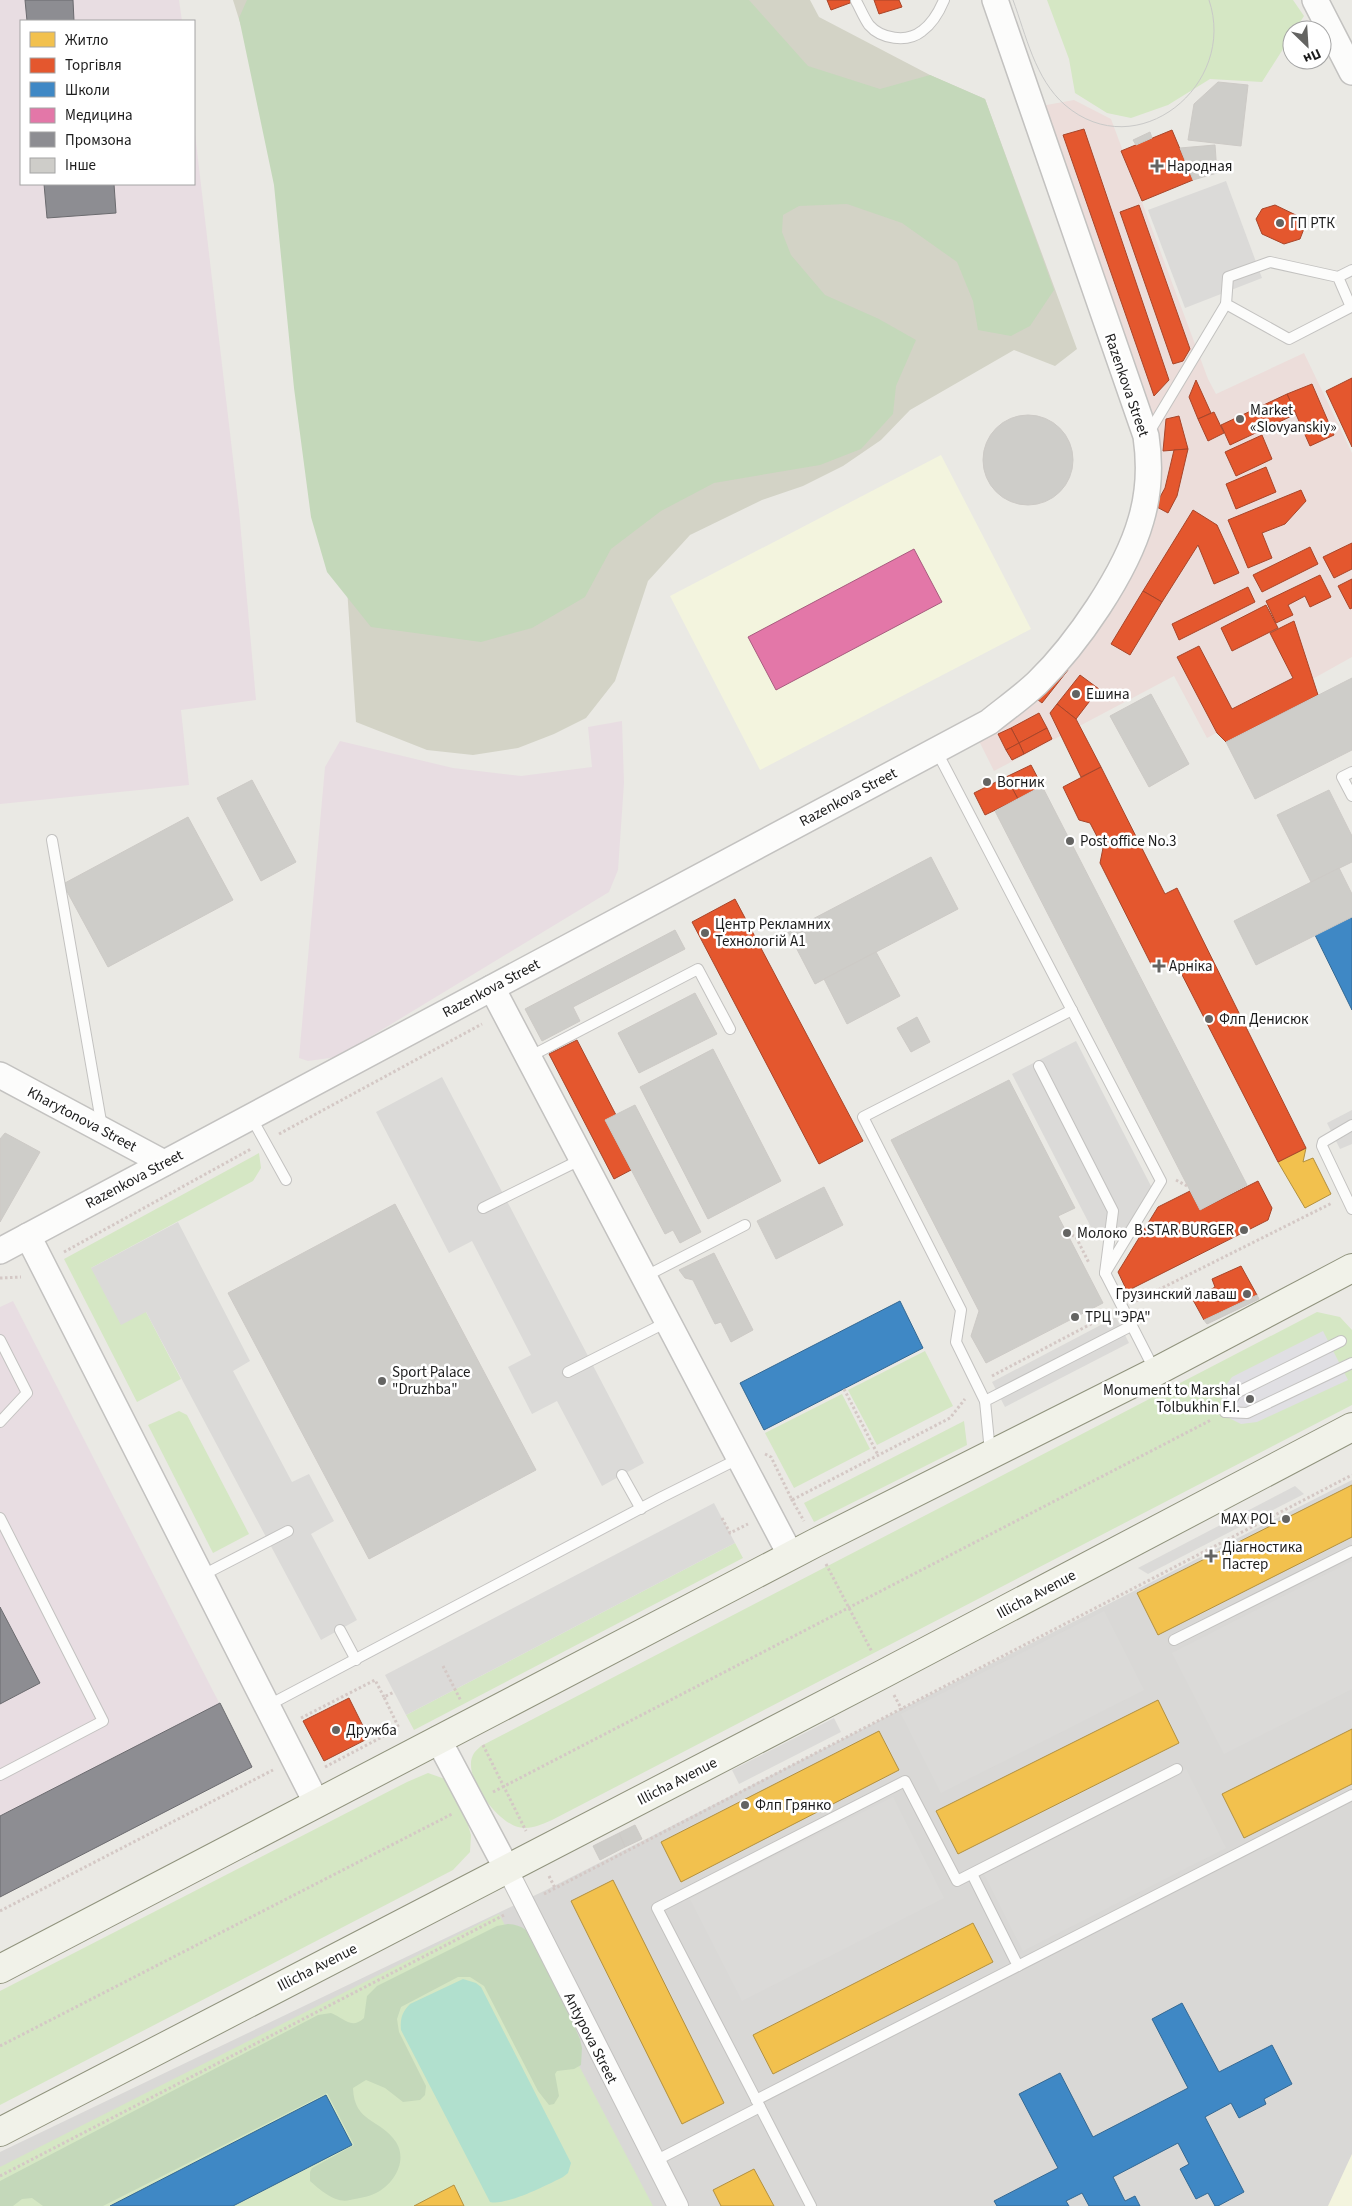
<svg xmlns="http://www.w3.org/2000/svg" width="1352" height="2206" font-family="'Source Sans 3',sans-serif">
<rect width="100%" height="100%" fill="#eae9e4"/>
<path fill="#d9d8d6" d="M1352 1480V2206H0V2152L546 1890Z"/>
<path fill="#ecddda" d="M1074 100 1111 119 1208 379 1216 394 1304 353 1352 453V657L1207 738 1174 676 994 771 968 719 987 709 1047 658 1095 595 1142 499 1151 442 1041 106Z"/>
<g fill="#e8dde2">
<path d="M0 0H179L182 21H21V184H194V125L239 510 256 700 181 710 189 785 0 804Z"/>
<path d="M622 721 624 783 618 870 609 892 337 1057 308 1061 299 1058 325 767 340 741 453 768 521 776 592 767 588 727Z"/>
<path d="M13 1301 252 1767 0 1897V1307Z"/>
</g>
<g fill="#f3f4de">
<path d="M941 455 1031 629 760 770 670 596Z"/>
<path d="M1352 2154V2206H1328Z"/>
</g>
<path fill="#d3d3c6" d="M233 0H810L819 17 930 75 985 99 1077 349 1055 366 1014 350 910 410 881 440 843 466 803 486 762 500 690 535 648 581 615 681 586 718 554 734 518 748 473 755 427 750 356 722 328 305Z"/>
<g fill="#d5e7c4">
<path d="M1047 0H1293L1304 16 1295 30H1292V35L1262 82 1210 79 1168 105 1131 118 1107 113 1075 93 1069 59Z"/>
<path d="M259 1153 261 1168 253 1181 91 1268 146 1312 181 1379 137 1402 64 1259Z"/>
<path d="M1317 1312 1340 1317 1352 1330V1405L552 1820C540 1825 530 1830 518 1827 497 1822 462 1776 473 1755 474 1752 478 1749 481 1746Z"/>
<path d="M925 1351 953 1406 877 1445 848 1390Z"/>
<path d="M842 1394 870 1449 794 1488 765 1433Z"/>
<path d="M179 1411 187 1415 249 1534 213 1553 148 1425Z"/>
<path d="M964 1421 967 1445 814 1522 804 1503Z"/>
<path d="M735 1543 743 1558 414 1730 406 1715Z"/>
<path d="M428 1773 445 1779 465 1815 471 1835 470 1852 453 1870 0 2105V1991L407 1782Z"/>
<path d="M499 1914 653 2206H0V2167Z"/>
</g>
<g fill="#c4d8ba">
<path d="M247 0H749L808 66 880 89 930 75 985 99 1054 290 1030 326 1011 336 978 330 973 301 957 262 902 223 847 204 799 206 783 215 782 232 791 255 825 295 879 319 916 340 896 386 893 414 861 449 820 465 714 483 661 511 611 549 585 597 532 628 481 642 371 627 327 572 311 517 294 388 274 185 239 18Z"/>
<path d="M508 1924C523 1925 529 1931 538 1943L580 2039 582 2048 581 2065 574 2069 557 2071 555 2074 559 2096 554 2104 549 2105 538 2091 484 1986 470 1977H458L401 2007 397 2019 399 2032 426 2086 425 2095 420 2100 403 2102 385 2088 366 2080 353 2088C354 2123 381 2119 396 2142 408 2161 394 2184 376 2193 369 2197 358 2198 350 2200 336 2204 320 2190 310 2181V2172L312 2168 354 2145 327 2093 103 2206H43L32 2198 22 2199 13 2206H0V2181L318 2015 331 2013C344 2018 351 2030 364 2018L367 1996 377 1986 497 1926Z"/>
</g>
<path fill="#b1e0ce" d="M463 1979 476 1983 481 1987 571 2163 568 2173 563 2177C547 2185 506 2206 490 2202L401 2030C400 2019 402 2012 410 2004Z"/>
<g fill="#dbdad8">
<path d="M1226 181 1262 278 1185 308 1148 210Z"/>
<path d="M1076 1041 1152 1188 1125 1235 1094 1233 1012 1074Z"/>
<path d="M442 1077 644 1463 602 1486 557 1401 532 1414 508 1367 531 1355 472 1241 449 1253 376 1112Z"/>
<path d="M1352 1110V1144L1340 1149 1327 1123Z"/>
<path d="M178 1222 250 1361 233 1371 292 1482 309 1474 334 1521 311 1534 357 1620 321 1640 146 1312 121 1325 91 1268Z"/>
<path d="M1116 1317 1129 1343 1005 1407 992 1382Z"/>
<path d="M1295 1486 1304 1494 1148 1574 1138 1568Z"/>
<path d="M714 1503 735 1543 406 1715 385 1675Z"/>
<path d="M1352 1561V1689L1224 1754 1172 1653Z"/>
<path d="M1104 1611 1144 1690 941 1793 901 1714Z"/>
<path d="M834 1718 841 1732 739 1784 732 1770Z"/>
<path d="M1186 1769 1226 1848 1023 1951 983 1872Z"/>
<path d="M893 1797 944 1898 742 2001 690 1899Z"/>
</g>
<path fill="#e0dfe3" d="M1323 1331 1348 1380 1257 1422 1241 1424 1229 1418 1225 1412 1221 1395 1223 1389 1232 1377Z"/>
<g fill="#f2c14e" stroke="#b2903f">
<path d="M1306 1148 1303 1162 1313 1158 1331 1194 1305 1208 1278 1162Z"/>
<path d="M1352 1485V1537L1158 1635 1137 1593Z"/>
<path d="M1158 1700 1179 1743 958 1854 936 1811Z"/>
<path d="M1352 1729V1784L1244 1838 1222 1794Z"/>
<path d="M879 1731 899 1770 681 1882 661 1842Z"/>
<path d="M613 1880 724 2103 682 2124 571 1901Z"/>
<path d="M973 1923 993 1962 773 2074 753 2035Z"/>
<path d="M754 2169 774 2206H721L713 2190Z"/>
<path d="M454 2185 464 2206H414Z"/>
</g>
<g fill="#e4572e" stroke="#a84529">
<path d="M827 0H858L831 10Z"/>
<path d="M874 0H899L902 7 879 14Z"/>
<path d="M1084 129 1169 380 1154 396 1063 135Z"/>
<path d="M1172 130 1193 180 1142 201 1121 151Z"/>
<path d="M1139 205 1190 349 1183 361 1173 364 1120 212Z"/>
<path d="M1275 205 1300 217 1305 226 1300 239 1284 244 1262 234 1256 219 1262 209Z"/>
<path d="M1352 378V447L1326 391Z"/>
<path d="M1196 380 1211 413 1198 419 1189 397Z"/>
<path d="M1312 384 1334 435 1310 446 1287 394Z"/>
<path d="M1287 394 1296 414 1230 445 1221 425Z"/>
<path d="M1214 412 1224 433 1208 441 1198 419Z"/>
<path d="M1179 416 1188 449 1163 451 1166 419Z"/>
<path d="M1262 435 1272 459 1236 476 1225 452Z"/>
<path d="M1188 449 1177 496 1168 513 1155 506 1165 488 1174 450Z"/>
<path d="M1266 467 1276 492 1236 509 1226 484Z"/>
<path d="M1301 490 1306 501 1285 524 1262 533 1272 558 1248 568 1228 520Z"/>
<path d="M1193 510 1217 525 1239 573 1214 584 1198 545 1162 602 1143 591Z"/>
<path d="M1352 543V569L1334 578 1323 557Z"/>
<path d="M1310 547 1318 564 1262 592 1253 575Z"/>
<path d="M1320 575 1331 597 1310 607 1305 596 1288 605 1293 615 1276 623 1266 601Z"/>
<path d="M1352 579V608L1350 609 1338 586Z"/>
<path d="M1248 587 1255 602 1179 640 1172 624Z"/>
<path d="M1143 591 1162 602 1130 655 1111 644Z"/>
<path d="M1266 605 1278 628 1232 651 1221 628Z"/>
<path d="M1294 621 1318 695 1226 742 1217 733 1177 657 1199 646 1232 709 1293 678 1270 633Z"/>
<path d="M1059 663 1068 670 1042 703 1033 696Z"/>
<path d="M1080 675 1099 689 1076 719 1057 704Z"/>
<path d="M1057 704 1076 719 1101 767 1081 777 1050 713Z"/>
<path d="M1039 713 1047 728 1019 743 1011 728Z"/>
<path d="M1011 728 1019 743 1006 750 998 734Z"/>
<path d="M1047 728 1052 739 1024 754 1019 743Z"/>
<path d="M1019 743 1024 754 1012 760 1006 750Z"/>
<path d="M1031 765 1042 786 1018 799 1006 777Z"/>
<path d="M1101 767 1165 894 1177 888 1306 1148 1278 1162 1176 963 1166 968 1151 964 1100 863 1103 848 1090 823 1079 820 1063 787Z"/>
<path d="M1006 777 1018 799 985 815 974 793Z"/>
<path d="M735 899 863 1141 819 1164 692 922Z"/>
<path d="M577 1040 616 1115 605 1120 631 1170 614 1179 549 1054Z"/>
<path d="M1258 1181 1272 1208 1268 1220 1127 1291 1118 1272 1158 1207 1190 1191 1200 1210Z"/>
<path d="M1241 1266 1257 1295 1204 1320 1193 1300 1215 1287 1212 1279Z"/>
<path d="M349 1698 369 1738 324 1761 303 1721Z"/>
</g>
<g fill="#3f88c5" stroke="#346892">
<path d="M1352 917V1010L1315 935Z"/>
<path d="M900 1301 923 1348 764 1430 740 1383Z"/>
<path d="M1182 2003 1219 2072 1272 2045 1292 2084 1264 2099 1266 2104 1239 2118 1231 2103 1205 2117 1244 2192 1218 2206H1215L1208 2193 1196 2199 1180 2169 1189 2164 1178 2143 1113 2177 1125 2201 1135 2196 1140 2206H1089L1082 2193 1066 2201 1069 2206H997L994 2201 1058 2168 1019 2094 1060 2073 1093 2137 1188 2088 1152 2019Z"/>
<path d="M326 2095 352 2145 233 2206H110Z"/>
</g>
<path fill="#e377a8" stroke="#a75c7e" d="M914 549 942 602 776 690 748 637Z"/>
<g fill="#8d8d92" stroke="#6b6b6f">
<path d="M25 0H73L74 21H27Z"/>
<path d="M44 184H114L116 213 47 218Z"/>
<path d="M0 1607 40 1683 0 1704Z"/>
<path d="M220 1703 252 1767 0 1897V1816Z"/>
</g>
<g fill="#cecdc9" stroke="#cdcac6">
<path d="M1218 82 1248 85 1241 146 1188 140 1194 104Z"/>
<path d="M1150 132 1152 138 1136 145 1133 140Z"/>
<path d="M1215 145 1217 173 1193 180 1180 148Z"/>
<circle cx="1028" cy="460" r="45"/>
<path d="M1352 678V750L1255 799 1226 742Z"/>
<path d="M1151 694 1189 764 1149 787 1110 716Z"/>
<path d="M252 780 296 862 261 881 217 798Z"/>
<path d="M1042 786 1247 1185 1200 1210 995 811Z"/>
<path d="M1329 790 1352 836V862L1311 882 1277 815Z"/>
<path d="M188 817 233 900 108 967 63 884Z"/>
<path d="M931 857 958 909 815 984 788 932Z"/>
<path d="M1339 868 1352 894V917L1256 965 1234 921Z"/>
<path d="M675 930 685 949 573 1007 580 1021 542 1041 525 1009Z"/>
<path d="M876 952 900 996 847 1024 824 979Z"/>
<path d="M695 993 717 1034 639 1073 618 1033Z"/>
<path d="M917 1017 930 1042 911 1052 897 1028Z"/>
<path d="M713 1049 781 1181 708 1219 640 1087Z"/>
<path d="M1009 1080 1075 1208 1058 1216 1103 1303 986 1363 971 1336 979 1311 891 1140Z"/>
<path d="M635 1105 701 1232 680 1243 673 1230 665 1234 605 1120Z"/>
<path d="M5 1133 40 1152 0 1222V1139Z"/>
<path d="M824 1187 843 1225 776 1259 757 1221Z"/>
<path d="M395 1204 536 1470 369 1559 228 1293Z"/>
<path d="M714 1253 753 1330 731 1342 721 1322 715 1324 693 1280 685 1278 679 1270Z"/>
<path d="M1257 1295 1259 1299 1207 1324 1204 1320Z"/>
<path d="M635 1825 642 1839 625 1847 619 1833Z"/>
<path d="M619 1833 625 1847 600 1860 593 1846Z"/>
</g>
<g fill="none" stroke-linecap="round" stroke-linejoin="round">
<g stroke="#c3c2c0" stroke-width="12">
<g id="service">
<path d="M856 1C860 8 864 18 869 25 881 39 907 43 922 31 933 23 939 12 944 0"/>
<path d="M1338 277 1351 307 1289 339 1226 304 1228 277 1270 262 1338 277 1352 270"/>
<path d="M1148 434 1226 304"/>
<path d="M936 750 1161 1181 1105 1273"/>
<path d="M1352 772 1342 777 1352 796"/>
<path d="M52 840 102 1127"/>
<path d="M529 1057 698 969 730 1029"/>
<path d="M1039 1066 1113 1211 1105 1273 1155 1371"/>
<path d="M251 1117 286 1180"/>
<path d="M1352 1125 1323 1142 1322 1146 1352 1209"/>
<path d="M483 1208 582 1159"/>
<path d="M644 1277 745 1225"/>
<path d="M0 1340 27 1393 0 1422"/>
<path d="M568 1372 667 1322"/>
<path d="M985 1401 956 1342 961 1310 863 1117 1072 1010"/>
<path d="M1225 1412 1236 1393 1341 1341"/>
<path d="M1225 1412 1247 1413 1352 1363"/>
<path d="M990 1452 985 1401 1131 1326"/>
<path d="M622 1475 641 1509"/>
<path d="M0 1518 103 1721 0 1775"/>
<path d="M201 1576 288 1531"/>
<path d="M340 1630 356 1660"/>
<path d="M1174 1640 1352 1551"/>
<path d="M267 1706 662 1497 740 1458"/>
<path d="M972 1874 1018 1966"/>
<path d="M756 2100 1352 1795"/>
<path d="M760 2107 811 2206"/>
<path d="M655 2161 760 2107 657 1908 905 1781 957 1881 1177 1769"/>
</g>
</g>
<g stroke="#c3c2c0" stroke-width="22">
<path id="minor" d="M507 1869 678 2206"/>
</g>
<g stroke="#c3c2c0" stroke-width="28">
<g id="tertiary">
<path d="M1315 0 1352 72"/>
<path d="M492 988 791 1556"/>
<path d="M0 1075 164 1163"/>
<path d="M28 1236 317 1804"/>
<path d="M0 1251 989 722C1005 709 1022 697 1037 683 1077 644 1126 573 1141 520 1149 493 1150 463 1146 436L995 0"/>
<path d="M438 1739 507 1869"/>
</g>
</g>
<g stroke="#90937d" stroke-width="30">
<g id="secondary">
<path d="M0 1969 815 1543 1155 1372 1352 1268"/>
<path d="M0 2132 883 1674 1352 1427"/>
</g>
</g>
<g stroke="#d4c8c5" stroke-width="3" stroke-dasharray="2.5 2.5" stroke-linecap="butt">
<path d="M279 1134 482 1024"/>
<path d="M1176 1180 1187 1186"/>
<path d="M1067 1233 1076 1237 1089 1263"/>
<path d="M64 1252 251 1149"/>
<path d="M0 1278 21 1277"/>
<path d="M1136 1301 1332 1203"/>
<path d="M992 1376 1108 1315"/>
<path d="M844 1389 878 1455"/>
<path d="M765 1454 771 1457 792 1500 950 1418 965 1399"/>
<path d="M791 1501 792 1500 804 1521"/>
<path d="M722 1518 730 1533 748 1524"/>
<path d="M826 1564 872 1652"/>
<path d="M443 1666 461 1701"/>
<path d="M894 1695 902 1710"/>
<path d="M301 1718 375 1680 384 1697"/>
<path d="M483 1745 526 1831"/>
<path d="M325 1767 399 1728 384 1697 394 1692"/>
<path d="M493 1792 1211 1420"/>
<path d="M549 1876 555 1888"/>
<path d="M544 1894 1352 1475"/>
<path d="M0 1911 273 1770"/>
<path d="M0 2046 452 1814"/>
<path d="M0 2176 506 1914"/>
</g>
<use href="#service" stroke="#fcfcfb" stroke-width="10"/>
<use href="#minor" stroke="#fcfcfb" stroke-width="20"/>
<use href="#tertiary" stroke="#fcfcfb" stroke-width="25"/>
<use href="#secondary" stroke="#f1f2e9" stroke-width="28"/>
<path stroke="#c9c9c8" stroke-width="1" d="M1013 0C1026 35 1035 79 1065 105 1137 167 1238 85 1209 0"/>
</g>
<g fill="#646462" stroke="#fff" stroke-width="2">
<path d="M1154.5 158.5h5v5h5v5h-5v5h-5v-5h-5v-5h5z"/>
<circle cx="1280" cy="223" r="5"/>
<circle cx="1240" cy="419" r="5"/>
<circle cx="1076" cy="694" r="5"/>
<circle cx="987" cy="782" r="5"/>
<circle cx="1070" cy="841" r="5"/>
<circle cx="705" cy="933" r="5"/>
<path d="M1156.5 958.5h5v5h5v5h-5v5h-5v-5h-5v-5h5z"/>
<circle cx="1209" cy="1019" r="5"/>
<circle cx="1244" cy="1230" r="5"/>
<circle cx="1067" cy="1233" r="5"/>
<circle cx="1247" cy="1294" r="5"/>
<circle cx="1075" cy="1317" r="5"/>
<circle cx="382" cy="1381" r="5"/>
<circle cx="1250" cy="1399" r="5"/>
<circle cx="1286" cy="1519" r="5"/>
<path d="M1208.5 1548.5h5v5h5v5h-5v5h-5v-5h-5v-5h5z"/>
<circle cx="336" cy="1730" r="5"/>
<circle cx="745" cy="1805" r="5"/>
</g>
<g text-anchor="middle" stroke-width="5" stroke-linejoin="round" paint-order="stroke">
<g font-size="15" fill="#1c1c1c" stroke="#fff" text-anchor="start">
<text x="1167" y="171">Народная</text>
<text x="1290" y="228">ГП РТК</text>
<text x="1250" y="415">Market<tspan x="1250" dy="17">«Slovyanskiy»</tspan></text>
<text x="1086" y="699">Ешина</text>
<text x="997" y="787">Вогник</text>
<text x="1080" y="846">Post office No.3</text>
<text x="715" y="929">Центр Рекламних<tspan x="715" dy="17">Технологій А1</tspan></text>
<text x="1169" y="971">Арніка</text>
<text x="1219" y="1024">Флп Денисюк</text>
<text x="1234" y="1235" text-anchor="end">B.STAR BURGER</text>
<text x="1077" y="1238">Молоко</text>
<text x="1237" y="1299" text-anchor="end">Грузинский лаваш</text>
<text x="1085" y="1322">ТРЦ "ЭРА"</text>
<text x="392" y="1377">Sport Palace<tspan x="392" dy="17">"Druzhba"</tspan></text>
<text x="1240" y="1395" text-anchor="end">Monument to Marshal<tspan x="1240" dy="17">Tolbukhin F.I.</tspan></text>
<text x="1276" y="1524" text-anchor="end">MAX POL</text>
<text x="1222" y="1552">Діагностика<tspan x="1222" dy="17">Пастер</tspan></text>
<text x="346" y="1735">Дружба</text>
<text x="755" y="1810">Флп Грянко</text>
</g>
<g font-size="15" fill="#1c1c1c" stroke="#fff">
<text transform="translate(1127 385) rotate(71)" y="5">Razenkova Street</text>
<text transform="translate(848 797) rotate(-28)" y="5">Razenkova Street</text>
<text transform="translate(491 988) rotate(-28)" y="5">Razenkova Street</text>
<text transform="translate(82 1119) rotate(28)" y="5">Kharytonova Street</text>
<text transform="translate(134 1179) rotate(-28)" y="5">Razenkova Street</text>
<text transform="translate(1036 1594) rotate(-28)" y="5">Illicha Avenue</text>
<text transform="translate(677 1781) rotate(-27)" y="5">Illicha Avenue</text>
<text transform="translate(317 1967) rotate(-27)" y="5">Illicha Avenue</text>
<text transform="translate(591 2038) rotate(63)" y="5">Antypova Street</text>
</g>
</g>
<rect x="20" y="20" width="175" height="165" fill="#ffffff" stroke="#a4a4a4"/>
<rect x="30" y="32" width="25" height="15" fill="#f2c14e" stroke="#a4a4a4"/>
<text x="65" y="45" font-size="15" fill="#1c1c1c">Житло</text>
<rect x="30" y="58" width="25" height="15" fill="#e4572e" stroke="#a4a4a4"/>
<text x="65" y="70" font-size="15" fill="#1c1c1c">Торгівля</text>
<rect x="30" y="82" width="25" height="15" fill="#3f88c5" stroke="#a4a4a4"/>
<text x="65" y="95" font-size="15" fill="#1c1c1c">Школи</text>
<rect x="30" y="108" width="25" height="15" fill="#e377a8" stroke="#a4a4a4"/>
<text x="65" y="120" font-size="15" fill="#1c1c1c">Медицина</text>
<rect x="30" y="132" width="25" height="15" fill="#8d8d92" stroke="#a4a4a4"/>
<text x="65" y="145" font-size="15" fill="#1c1c1c">Промзона</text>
<rect x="30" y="158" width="25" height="15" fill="#cecdc9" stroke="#a4a4a4"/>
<text x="65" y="170" font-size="15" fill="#1c1c1c">Інше</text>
<g transform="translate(1307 45) rotate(155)"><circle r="24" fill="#ffffff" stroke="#a4a4a4"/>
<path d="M0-4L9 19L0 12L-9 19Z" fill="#646462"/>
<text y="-8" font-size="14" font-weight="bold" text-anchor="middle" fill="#1c1c1c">Пн</text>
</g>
</svg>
